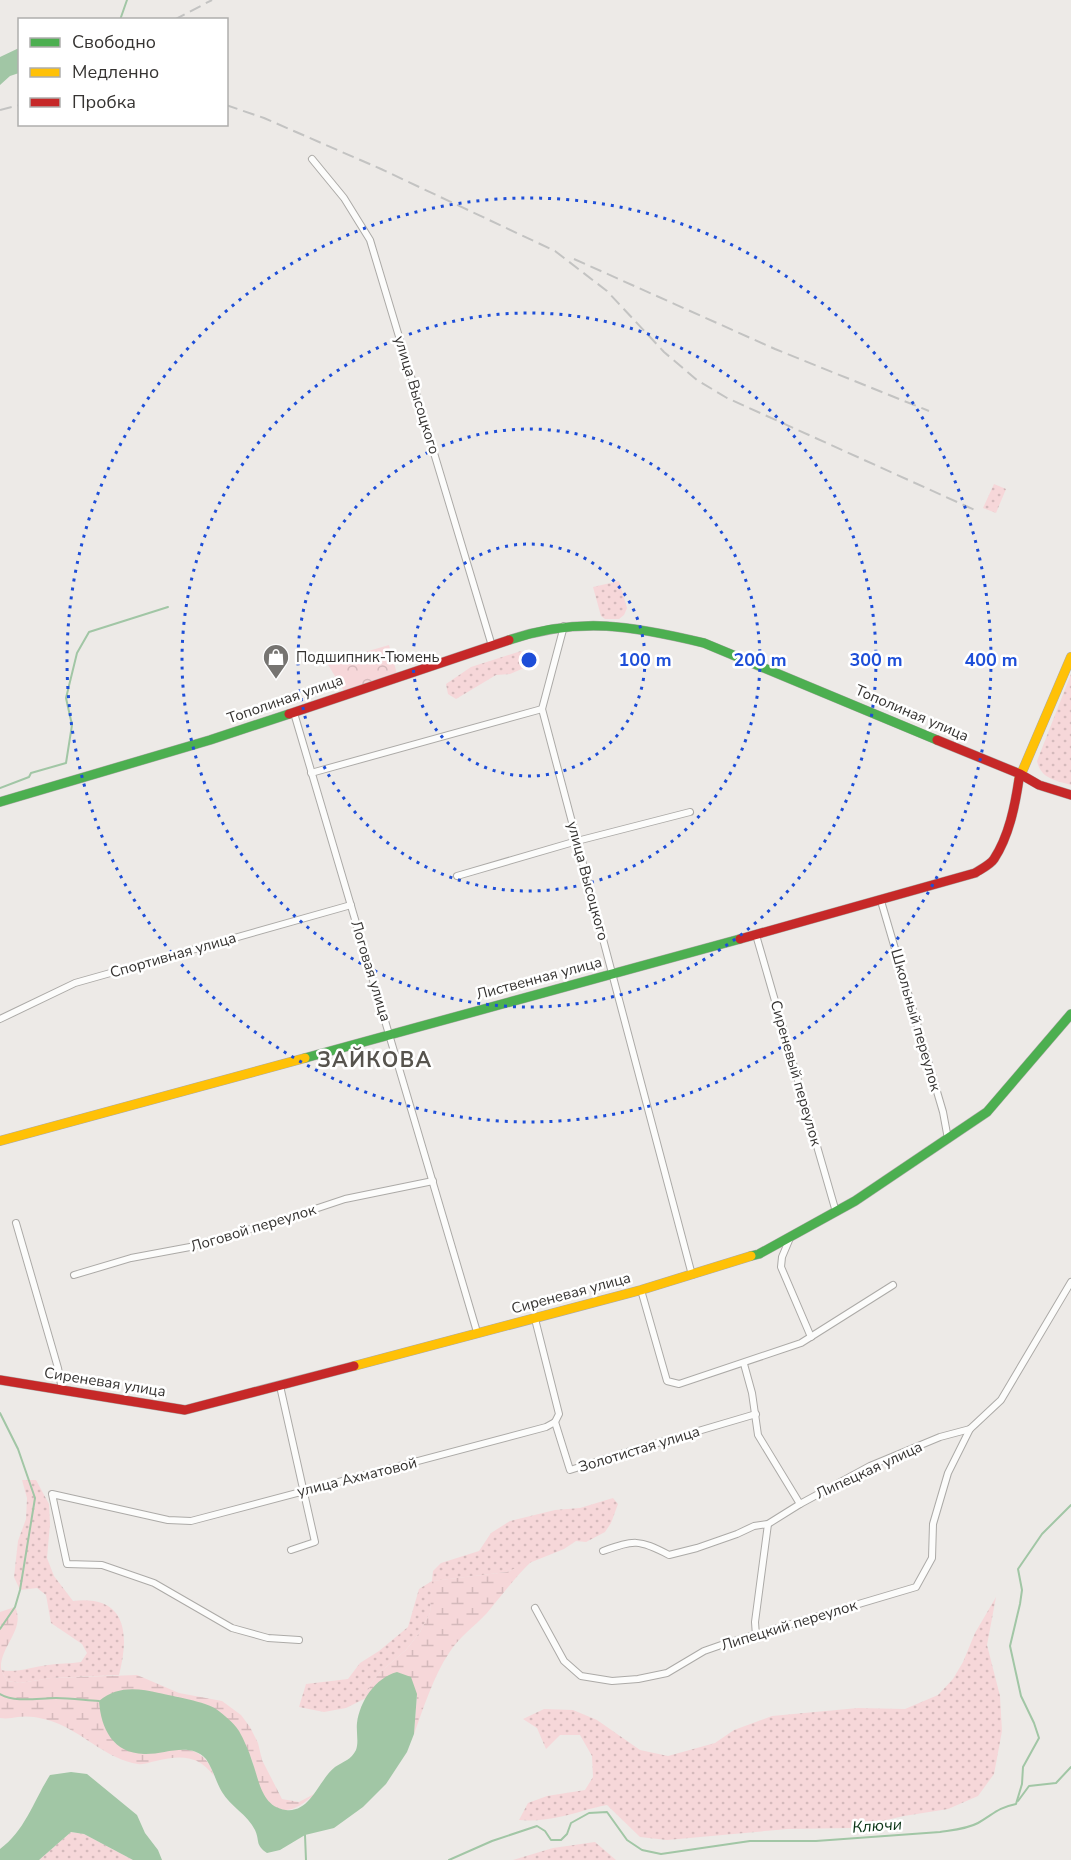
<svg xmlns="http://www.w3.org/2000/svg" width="1071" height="1860" font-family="'Nunito Sans',sans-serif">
<defs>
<pattern id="green-dots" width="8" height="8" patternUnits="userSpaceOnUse" patternTransform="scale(1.5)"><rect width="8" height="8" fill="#f6d7d9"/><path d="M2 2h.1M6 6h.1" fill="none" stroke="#d4b9bb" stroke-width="1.8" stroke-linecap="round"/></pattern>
<pattern id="forest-crowns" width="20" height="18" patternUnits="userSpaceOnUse" patternTransform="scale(1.5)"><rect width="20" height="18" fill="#f6d7d9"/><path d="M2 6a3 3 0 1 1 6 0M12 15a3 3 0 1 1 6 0" fill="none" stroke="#d4b9bb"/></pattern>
<pattern id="wetland-marsh" width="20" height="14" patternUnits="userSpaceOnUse" patternTransform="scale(1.5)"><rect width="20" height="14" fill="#f6d7d9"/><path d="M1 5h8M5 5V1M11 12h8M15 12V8" fill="none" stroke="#d4b9bb"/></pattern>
</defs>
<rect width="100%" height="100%" fill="#edeae7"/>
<g fill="url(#green-dots)">
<path d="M994 484 1006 489 996 513 983 508Z"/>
<path d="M619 581 627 608 624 615 619 619H605L601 616 593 587Z"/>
<path d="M521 651 528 658 524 668 510 674 496 675 456 699 448 694 446 684 471 667Z"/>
<path d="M1071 674V785C1055 780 1041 779 1037 761Z"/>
<path d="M22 1480H36L49 1504 50 1524 47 1558 54 1576 73 1601C126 1595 130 1633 119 1675L51 1678 20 1683 7 1681 1 1670C17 1673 32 1667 48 1665 59 1663 70 1664 81 1662L87 1653 82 1644 51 1623 46 1595 37 1588 20 1590 14 1577 18 1541 26 1519 27 1498Z"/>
<path d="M613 1498 618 1504 611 1523 605 1532 586 1542 576 1541 564 1549 507 1572 433 1581 430 1613 420 1632 406 1650 380 1672 372 1682 364 1699 346 1708 324 1712 299 1707 306 1684 348 1679 360 1663 379 1651 408 1627 419 1589 432 1581 433 1571 441 1563 479 1551 491 1533 510 1521 555 1510 580 1508Z"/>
<path d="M996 1597 987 1645 1000 1696 1002 1731 994 1774 978 1796 948 1809 904 1816 851 1828 788 1829 667 1840 640 1837 607 1805C590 1808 575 1814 559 1817 545 1820 533 1821 519 1820L528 1803 547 1796 585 1790 593 1777 592 1756 580 1735H560L546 1749 537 1728 523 1719 544 1709 573 1710 597 1720 640 1750 668 1756 715 1743 734 1730 772 1716 858 1708 905 1709 938 1695 953 1679 963 1662 975 1633Z"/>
<path d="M71 1832 84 1834 133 1860H39Z"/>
<path d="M595 1842 616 1860H513L553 1848Z"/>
</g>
<path fill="url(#forest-crowns)" d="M389 645 397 674 344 691 327 663Z"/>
<g fill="url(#wetland-marsh)">
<path d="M532 1561C515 1577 502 1595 487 1613 474 1627 459 1637 449 1653 434 1675 423 1709 414 1734L417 1694 364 1699 372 1682 380 1672 406 1650 420 1632 430 1613 432 1581 507 1572Z"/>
<path d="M15 1607C26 1629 0 1646 1 1668 2 1673 5 1677 7 1681L20 1683 51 1678 137 1675 179 1693 222 1701 241 1715 250 1727 258 1743 262 1760 282 1799 299 1802 316 1793C293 1814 274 1820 259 1786 255 1777 255 1767 251 1758 247 1748 242 1738 237 1729L144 1754C163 1751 191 1743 205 1759 209 1763 212 1770 214 1776 198 1755 181 1755 156 1761 150 1762 144 1765 138 1764 109 1760 85 1735 59 1724 47 1719 31 1715 18 1717 11 1718 7 1719 0 1718V1612Z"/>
</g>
<g fill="#a1c6a5">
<path d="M19 48V73L10 76 0 85V57Z"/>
<path d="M397 1672 411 1677 417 1694 414 1734 407 1752 386 1784 363 1807 334 1828 305 1835 280 1850 267 1853C255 1845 260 1841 255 1830 248 1815 230 1806 222 1792 216 1782 213 1769 206 1759 190 1741 164 1755 144 1754 113 1753 101 1729 99 1701 117 1686 137 1688 159 1693 172 1696 207 1702 216 1709 224 1715 234 1723 239 1731 244 1740 249 1751 252 1761 259 1779 261 1807 286 1810 311 1813 319 1779 335 1767 344 1761 351 1760 356 1750 359 1742 356 1732 357 1723 360 1701 375 1678 397 1672Z"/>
<path d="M71 1772 87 1774 137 1815 145 1833 158 1850 162 1860H133L84 1834 71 1832 39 1860H0V1849C25 1831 34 1800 50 1775Z"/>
</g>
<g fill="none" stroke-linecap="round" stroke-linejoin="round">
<g stroke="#a1c6a5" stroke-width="2">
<path d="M120 20 127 0"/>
<path d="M0 788 29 777 31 773 66 763 72 725 66 698 77 653 89 632 168 607"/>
<path d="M0 1413 18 1449 35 1498 20 1590 15 1607 0 1629"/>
<path d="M0 1694C16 1703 38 1698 56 1698 70 1698 84 1700 99 1701"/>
<path d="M1018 1801 1029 1786 1056 1783 1071 1767"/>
<path d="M305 1835 306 1860"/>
<path d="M449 1860 492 1841 537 1826 545 1831 551 1840H561L567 1834 571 1823 589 1813 607 1812 627 1840 642 1850 661 1854 750 1841H816L940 1832C953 1830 967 1829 978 1823 994 1814 997 1808 1016 1804L1022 1784 1023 1767 1039 1738 1034 1723 1021 1696 1010 1646 1020 1604 1022 1590 1018 1569 1042 1534 1071 1505"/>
</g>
<g stroke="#acaaa7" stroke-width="8">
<g id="street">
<path d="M312 159 344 198 370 240 492 646"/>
<path d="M564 626 542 709 692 1275"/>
<path d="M294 713 477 1332"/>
<path d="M311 773 542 709"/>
<path d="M457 876 577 841 690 812"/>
<path d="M881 901 943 1112 948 1139"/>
<path d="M756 935 836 1212"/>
<path d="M0 1019 75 983 351 905"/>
<path d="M16 1223 58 1368 62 1390"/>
<path d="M790 1238 782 1257 781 1267 811 1337"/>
<path d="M74 1275 131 1258 190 1247 294 1216 345 1199 433 1181"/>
<path d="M641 1290 667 1381 679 1384 801 1343 893 1285"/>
<path d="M744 1364 752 1393 758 1435 800 1504"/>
<path d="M280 1386 315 1542 291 1550"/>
<path d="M555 1422 570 1470 627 1452 756 1414"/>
<path d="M603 1551C635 1540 638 1539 669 1555L697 1548 737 1534 754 1526 768 1524 800 1504 870 1466 940 1437 970 1429 1001 1400 1071 1282"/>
<path d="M535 1608 564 1661 581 1676 612 1681 638 1679 667 1673 704 1651 724 1644 916 1587 932 1558 933 1524 948 1473 970 1429"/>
<path d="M756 1636 755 1622 768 1524"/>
<path d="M299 1640 268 1638 232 1628 154 1583 102 1565 67 1564 52 1494 168 1520 191 1521 546 1427 555 1422 559 1414 535 1319"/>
</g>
</g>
<g stroke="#acaaa7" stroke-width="10">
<g id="fast">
<path d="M509 640C580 616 633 626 704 643L937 740"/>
<path d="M0 802 210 740 289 714"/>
<path d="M305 1058 740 939"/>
<path d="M751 1256 759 1254 855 1201 987 1112 1071 1014"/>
</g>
</g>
<g stroke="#acaaa7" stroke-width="10">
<g id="slow">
<path d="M1019 779 1071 657"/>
<path d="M0 1141 305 1058"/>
<path d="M354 1366 641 1290 751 1256"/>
</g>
</g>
<g stroke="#acaaa7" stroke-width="10">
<g id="jam">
<path d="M289 714 509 640"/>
<path d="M937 740 1020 774 1039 785 1071 795"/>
<path d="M740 939 975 873C981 869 990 865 994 859 1009 836 1015 806 1019 779"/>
<path d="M0 1380 185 1410 354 1366"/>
</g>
</g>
<use href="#street" stroke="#fcfcfb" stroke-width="6"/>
<use href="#fast" stroke="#4caf50" stroke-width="9"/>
<use href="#slow" stroke="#ffc107" stroke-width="9"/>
<use href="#jam" stroke="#c62828" stroke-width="9"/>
<g stroke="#c3c3c2" stroke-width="2" stroke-dasharray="12 6" stroke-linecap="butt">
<path d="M174 20 212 0"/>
<path d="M226 105 264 118 381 169 555 251 607 291 664 352 697 380 727 398 977 511"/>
<path d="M0 110 20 105"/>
<path d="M574 259 775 349 929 411"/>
</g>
</g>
<g fill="none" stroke="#1d4ed8" stroke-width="3" stroke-dasharray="3 6">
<circle cx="529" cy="660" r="116"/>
<circle cx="529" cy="660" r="231"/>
<circle cx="529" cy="660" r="347"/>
<circle cx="529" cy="660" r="462"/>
</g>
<defs>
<g id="shop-pin" transform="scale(1.35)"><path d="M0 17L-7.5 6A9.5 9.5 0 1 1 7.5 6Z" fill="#767471" stroke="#fff"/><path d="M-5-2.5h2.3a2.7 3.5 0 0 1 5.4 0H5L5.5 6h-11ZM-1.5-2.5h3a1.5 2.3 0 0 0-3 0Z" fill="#fff"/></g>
</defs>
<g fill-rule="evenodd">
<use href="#shop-pin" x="276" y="657"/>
</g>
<g text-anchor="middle" stroke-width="5" stroke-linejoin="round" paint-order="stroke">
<g font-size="15" fill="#363432" stroke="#fff">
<text transform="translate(417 395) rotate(73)" y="5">улица Высоцкого</text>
<text transform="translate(285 699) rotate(-19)" y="5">Тополиная улица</text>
<text transform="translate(912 713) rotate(23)" y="5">Тополиная улица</text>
<text transform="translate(588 881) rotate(75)" y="5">улица Высоцкого</text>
<text transform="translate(173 955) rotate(-16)" y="5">Спортивная улица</text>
<text transform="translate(371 971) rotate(73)" y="5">Логовая улица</text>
<text transform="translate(539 978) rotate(-15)" y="5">Лиственная улица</text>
<text transform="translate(916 1020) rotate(74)" y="5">Школьный переулок</text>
<text transform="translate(796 1073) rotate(74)" y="5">Сиреневый переулок</text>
<text transform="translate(253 1228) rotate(-17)" y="5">Логовой переулок</text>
<text transform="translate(571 1293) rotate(-15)" y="5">Сиреневая улица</text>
<text transform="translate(105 1382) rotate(9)" y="5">Сиреневая улица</text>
<text transform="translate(639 1449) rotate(-17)" y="5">Золотистая улица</text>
<text transform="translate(869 1470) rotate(-25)" y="5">Липецкая улица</text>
<text transform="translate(357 1477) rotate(-14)" y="5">улица Ахматовой</text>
<text transform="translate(789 1625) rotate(-17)" y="5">Липецкий переулок</text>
</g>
<g font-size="15" fill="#363432" stroke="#fff" text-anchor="start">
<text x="296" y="662">Подшипник-Тюмень</text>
</g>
<g font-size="16" font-style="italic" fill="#0a3516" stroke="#fff">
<text transform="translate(877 1825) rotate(-4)" y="6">Ключи</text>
</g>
<g font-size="21" font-weight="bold" letter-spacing="1.5" fill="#57544e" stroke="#fff">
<text x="375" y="1067">ЗАЙКОВА</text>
</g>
</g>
<circle cx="529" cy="660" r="9" fill="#1d4ed8" stroke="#fff" stroke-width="3"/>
<g font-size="18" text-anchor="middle" font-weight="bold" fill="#1d4ed8" stroke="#fff" stroke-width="5" stroke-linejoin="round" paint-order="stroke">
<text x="645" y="666">100 m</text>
<text x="760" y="666">200 m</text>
<text x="876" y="666">300 m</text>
<text x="991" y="666">400 m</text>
</g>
<rect x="18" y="18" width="210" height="108" fill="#ffffff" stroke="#afaead" stroke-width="1.5"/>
<rect x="30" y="38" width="30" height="9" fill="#4caf50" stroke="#afaead" stroke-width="1.5"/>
<text x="72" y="48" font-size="18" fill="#363432">Свободно</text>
<rect x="30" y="68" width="30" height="9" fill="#ffc107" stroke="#afaead" stroke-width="1.5"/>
<text x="72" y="78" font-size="18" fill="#363432">Медленно</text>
<rect x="30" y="98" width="30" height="9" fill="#c62828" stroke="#afaead" stroke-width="1.5"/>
<text x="72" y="108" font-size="18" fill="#363432">Пробка</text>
</svg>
